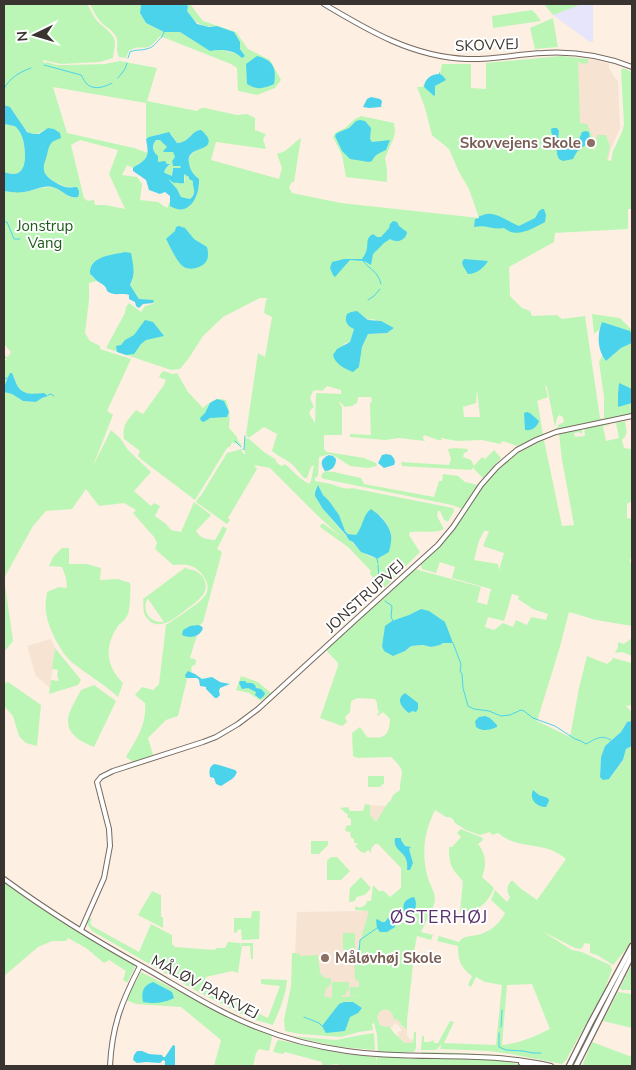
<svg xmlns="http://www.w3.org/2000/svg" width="636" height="1070" font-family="'Nunito Sans',sans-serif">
<rect width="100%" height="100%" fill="#fdefe2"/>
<path fill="#e7e5fb" d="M582 4H593V42H590L553 15Z"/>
<g fill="#f7e3d1">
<path d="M564 57 596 60 609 64V69L618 82 620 128 610 151 608 161 592 229Z"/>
<path d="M51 639 55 648 50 688 36 676 27 646Z"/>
<path d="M370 805 386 806 376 822 370 815Z"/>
<path d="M370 911 358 948 360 997 332 998 318 1004 295 957 297 912Z"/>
<path d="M383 1009 389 1010 392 1012 394 1020 396 1019 401 1023 400 1025 407 1030V1036L409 1037V1039L413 1040V1043H405L398 1037 399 1036 397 1033 400 1031H402L399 1026 395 1023 392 1028 389 1026 385 1027 380 1025 377 1018 379 1012Z"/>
</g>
<g fill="#bcf6b6" fill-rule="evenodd">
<path d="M4 4H87C90 8 92 14 95 18 100 26 114 32 115 42 115 48 113 53 113 58L100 62 61 64 43 60 44 63 47 62 57 65H67L105 64 120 61 157 68 147 101 197 111 201 108H205L237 115 247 114 255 118V130L266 134 263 139 266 149 216 142 211 160 279 179 282 168 277 154 285 151 298 140 301 138 294 182H292L289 187 292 193 341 203 479 218 469 189 459 172 449 149 432 135 425 108 417 87H423L424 83 440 74 442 64H471V88L486 89V63L561 56 588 59V63L582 64 578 61 580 123 587 124 593 138 594 152 595 150 594 143 598 135H606L610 147 607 160 611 161 613 151 622 132 624 125 621 70 623 68 632 72V162H631L632 183V209H628V229L555 233 554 242 509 267 510 296 522 308 530 311 532 316 557 315 562 319 585 316 600 418 604 419V397L599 362 602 356 606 361 621 348 632 343V414L557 429 558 425 564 422 563 417 559 415 557 418 555 427 547 387 545 385 548 397 537 401 538 404 543 435 517 446 503 441 500 444 482 440 457 441 441 438 442 440H438L424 435 423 438 425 441 399 438 385 440 350 437V434L371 435 370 407V404L372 401 371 397H358L357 403 352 406 345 407 341 403 339 402 342 407V435H324V449L327 452 364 458 376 463 377 466 368 468 350 466 338 458 330 454 319 457 318 476 315 478V481C320 482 326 483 331 484 339 486 344 490 352 488L453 508 454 511 448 522 444 520 440 511H438L437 516 444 529C436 534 420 530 410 532L409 535 420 552 384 588 370 574 371 571 348 547 320 527 321 524H324L340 536 317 515 270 468 254 465 257 469 228 518 230 520 227 524 196 502 199 497H200L227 453 242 449V452L245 455 244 442 245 438 249 439 264 452 275 459 278 464 282 466 285 464 300 478 309 484 311 481 314 465 311 467 307 478H304C300 474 297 469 293 465 286 459 279 457 272 451L277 434 264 427 250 437 248 438 246 434 258 353 265 357 272 317 264 313 266 300 268 298H260L223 317 203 336 189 358 180 369 171 370 106 348 125 313 126 307 129 303 141 312 145 306 153 304 154 301 139 299 130 285 133 280 114 255C103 256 90 261 90 274L97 281 89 283V300L85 333 90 341 100 346V349L131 359 107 411 113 415 93 466 111 430 120 438 128 450 151 472 134 491 151 506 154 503 160 506 155 516 166 524 171 530 181 532 194 502 211 515 196 531C201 539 206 539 215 540L223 526 227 529 217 549 222 552 203 622 188 637 197 636C194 644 192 651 190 658L195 659 196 661 195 665 192 666 191 669 192 670 191 673 189 671 186 678 187 679 178 716 166 720 148 738 153 755 133 762 126 757C136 739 147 725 145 703L135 695 142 687 153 690 159 684 166 625C173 620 181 615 188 610 203 600 216 591 201 573 193 564 184 564 173 565L155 549 157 543 154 537 133 513 136 510 124 503 99 506 86 489 72 509 46 511 33 526 4 578 13 641 4 652V392L12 394 23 401 36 402 42 398 48 396C42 393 41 394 35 395 23 396 16 387 14 376L7 378 4 388V360H7L4 357V355L8 357 11 352 4 344V191L17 192H26L40 188 50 187 58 189 70 197H78L79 195V191L73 187H66L53 181 47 176 44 173 43 168 49 145 53 141 44 130C23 146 20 109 4 105ZM53 87 146 103V139L159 134H171L177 143 184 142 196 131 205 147C185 153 182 167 199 179 200 190 195 197 189 206L170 205V201L167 208 158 202 140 200 142 184 137 177 122 175 127 165 133 168C138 163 146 161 148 153L134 148 67 133ZM80 140 118 150 109 174 125 209 106 205H95L94 200 88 201 84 198 71 145ZM362 315 369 320 373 319 394 328 387 333 368 334 362 347 359 367 343 344 350 342 354 329ZM327 386 341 390V394L316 393 315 423 309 413 311 409 314 407 310 398 313 391 317 390 322 391ZM477 390 480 417H464L463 407 476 403ZM317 487H319C322 497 332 504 337 513 341 518 341 526 345 531 348 535 352 535 356 535L360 531 380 515 387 524 391 535 382 557C377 559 369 557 364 553 354 546 317 505 315 494 314 491 316 490 317 487Z"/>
<path d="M90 4H141L140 13 146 23 164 32H180L199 44 245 56 240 49 217 26C201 28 196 23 186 11L188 6 185 4H190L203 21 236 32 248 49 270 60 281 80 275 88 257 95 239 91H238L237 68 231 64 160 36C145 56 143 42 129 51L126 58 119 57C115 50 119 43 116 37 113 30 105 27 101 22 96 17 93 10 90 4Z"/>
<path d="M544 4H582L553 15Z"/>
<path d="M532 10 536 14 541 21 493 28 492 16Z"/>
<path d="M553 18 558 47 535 49 530 28Z"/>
<path d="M361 116 394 123 395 131 394 137 385 158 387 169V182L346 177 342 155 333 137 335 133 345 128 355 119Z"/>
<path d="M4 124C7 125 13 125 16 127 24 135 25 147 25 158 24 172 18 177 4 172Z"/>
<path d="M156 140H160L164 143 167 148 164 152 173 151 175 157 172 161 173 166H181V168H176L172 170V176L165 173 164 172 166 168 170 165 162 162H158C155 155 151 147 156 140Z"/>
<path d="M184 174H185L194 181V193L190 199 181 197 177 189 167 179 176 182 185 181Z"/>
<path d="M592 314 620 318 632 330V340V335L602 322 599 330 594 334Z"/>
<path d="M164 371 172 374 177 373 188 392 203 408C211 401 216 397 226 400 230 410 230 417 229 428L237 437 238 441 242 445 240 446 237 443 235 444 233 442 231 444V446L227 448 195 500 142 460 138 456 140 451 124 439C122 425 127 421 136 410L143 414 164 385 166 380 159 377 161 373Z"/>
<path d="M625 421C626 429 629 434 622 440L624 448 631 449 632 455V501L627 504V518L632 519V558L630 559V563L632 562V626L596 620 569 612 559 650 537 721 570 737 579 688 587 656 607 664 612 660 613 658 632 663V705L626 706 632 712V722L631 721 627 722 621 732 605 746 601 757 600 777 609 779 623 761 626 749 632 746V939L627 948 613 965 597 955 590 953V944L585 943 581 949 575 948 542 931 572 950 582 952 610 965 612 970 604 991 566 1060 562 1064 511 1054 488 1051 440 1049 442 1044 436 1050H421L422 1036H424V1042H429L434 1040V1043H438L450 1021 454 1022 444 1043 496 1045 502 985 485 982 476 977 471 987 468 985 472 976C460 967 458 960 458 946L437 941 439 936 459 942C464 935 469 937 477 935 488 933 500 924 505 913L491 900 495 890 507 902 510 897C506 890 507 887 511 881H513L520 888 537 900 566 859C560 854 553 850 544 848 527 843 514 846 498 833L492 835 490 832 480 835 466 830 455 823 453 819 449 817H446L435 810C424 832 421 854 428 878 430 885 435 892 435 900 434 909 425 923 421 932L433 935 431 940 417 936 415 946 407 1021V1030L400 1024 401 1023 396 1019 394 1020C393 1008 380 1005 377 1018L380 1025 385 1027 389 1026 394 1033 405 1043H413L414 1032H416V1048L414 1052 393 1054 378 1053 377 1035 374 1023 372 1024 373 1030 359 1032 341 1037 300 1034 285 1031 284 1020 291 986 292 953H296V955L298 953H299L300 956 318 955 320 973 325 978H331V984L326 989 324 996 332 998V982H349V991H346V995H342V997L360 996H350V987H359V982L355 979 354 959 357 957 358 948 369 911 355 910V908L356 906C360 909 363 907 366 904L367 901H371L373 885 379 891H384L390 897 401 888V868L378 844H375L371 849V853L368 850 365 853 361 852 355 846 357 845V843H354V839L351 838 350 832 345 831 346 826 351 825V819L347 817 348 815 340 808 348 807 350 811H363L365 804 370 805V815L376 822 387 804 391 800 393 795 400 790C400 771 408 773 391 757L358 758 353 756 352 733 360 727 367 737C384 739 389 737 390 719L383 712 378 716 377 714 380 712 378 711 377 703 375 699 358 698 353 700 351 702 350 712 345 717 347 722 342 726 320 718 338 666V663L326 650 415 569 481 587 477 602 487 605 491 589 452 578 455 567 440 562 436 573 422 569 420 563C432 553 444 543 453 530 464 516 472 499 482 485 498 464 520 450 544 440L562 526 574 525 562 460 559 433 582 429V433H580L579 432 574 433 575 437 585 436 584 428 608 423 609 425 603 426 606 441 619 438 616 423ZM484 531H489L483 546 504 553 499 570 498 564 474 560 479 541ZM512 594 519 596 518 599 533 609 548 614 546 620 531 617 527 625 516 620 513 627 503 623 494 630 485 627 488 617 504 621ZM384 639 453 642 443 643 440 645 431 647 423 645 411 646 405 651 397 654 382 646ZM532 984 550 1029C534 1037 520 1043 502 1045L507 985Z"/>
<path d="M456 448 468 449 467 452 464 453 463 457 471 460 474 466 482 457 485 459 494 450 501 458 483 478 474 469V467L471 470 402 466 401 462 449 465 451 459 448 449Z"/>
<path d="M325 471 334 472 361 478 364 484 434 497 439 481H442L443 474 458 476 465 482 478 485 462 509 452 505 324 479 321 477 322 474Z"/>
<path d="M62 548H69V564H87L101 568 100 580 118 579 130 583C131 588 130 610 128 614 126 619 121 623 118 626 104 646 106 666 123 683L118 697C104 684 88 675 74 664 61 654 48 628 46 612 45 606 46 599 47 592L59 587 67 588 66 578 62 567 49 566 53 557Z"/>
<path d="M186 567 187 569C201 569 212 584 202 596 198 601 192 605 187 609 176 617 158 634 146 617 142 611 144 605 143 599ZM147 599H148L164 622C150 623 142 612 147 599Z"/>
<path d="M632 636V656L622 652 615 653 618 647V642L624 644 632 638Z"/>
<path d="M55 648 81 680 78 685 49 694 51 680 59 681 57 675 58 670 52 669Z"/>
<path d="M241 676 258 682 271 693 261 701 249 693 236 690Z"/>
<path d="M8 682 41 705 37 746 26 743 19 736 13 716 4 706V683Z"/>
<path d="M94 685 116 701 94 747C82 742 67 735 68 720 68 712 77 698 81 690Z"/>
<path d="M368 776H384V783L380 787H368Z"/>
<path d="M461 829 483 838 482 841 478 844C486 854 487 865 482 877L494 888C487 904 478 912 460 912L463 881C451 868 449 865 449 847H452L461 837 457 833Z"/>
<path d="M311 841H328V845L319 854H311Z"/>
<path d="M331 857H337L350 871 341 880H327V861Z"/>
<path d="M361 877 371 888C369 890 367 894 364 895 359 897 356 895 355 901L349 902 350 888Z"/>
<path d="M4 882 25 898 71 928 131 963H133L135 967 127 983 123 980 126 971 109 960 104 963 86 948 68 938 66 941H52L38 947 4 976Z"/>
<path d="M152 891 161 895V917H163V928L138 915Z"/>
<path d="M252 911H260L259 939 242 940 241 929 238 930 237 932 234 933V918H251Z"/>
<path d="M90 918 92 919 90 923 92 926 139 952 151 924 172 935V944L175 947 215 950 216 948H225L228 942 240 943V948L241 943H253V959H251L250 946H242L238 973 232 971 206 977 204 986 220 995 268 1018 280 986 261 984V979L287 980C286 996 279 1011 273 1025L249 1018 227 1007 193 989 92 931 86 922Z"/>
<rect x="343" y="933" width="12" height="17"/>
<path d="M632 964V990H622L620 988Z"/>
<path d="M141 972 231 1018 271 1035 272 1038 269 1051 259 1049 256 1053 253 1066H214L221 1040 181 1007 136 1004 126 1000Z"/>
<path d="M618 992 632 994V1028L603 1021Z"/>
<path d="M374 1033 375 1050 339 1047 290 1036 336 1040 361 1035Z"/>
<path d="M279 1040 346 1054 376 1057V1062L377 1057H403L410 1059H417L424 1058 486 1059 503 1061 529 1066 450 1065 342 1066C336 1062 329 1066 322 1066V1062L285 1052 283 1054 273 1052 277 1041Z"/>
<path d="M592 1042 632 1057V1066H582Z"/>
<path d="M421 1052C469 1053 514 1054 560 1066L545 1063 473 1055 424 1054Z"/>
</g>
<g fill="#4cd3ec" fill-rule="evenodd">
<path d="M141 4H185L188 6 187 11 197 24 209 27 217 26 234 32 240 42V49L245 56 242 58C234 50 221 49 210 51L180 32H164L146 23 140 13Z"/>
<path d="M257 56C273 60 277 68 274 84 263 89 257 90 247 84L246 64Z"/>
<path d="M440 71V74L443 76 446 80 435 86V95L434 96 424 87C425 79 431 74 439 74Z"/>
<path d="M371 97 380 99 382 101 381 107 369 108 363 107 367 99Z"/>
<path d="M4 105 10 107 27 132 33 134H39L48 128 54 129 60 133 61 138C50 142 50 143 47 155 46 159 43 165 44 170 44 177 59 185 65 187 68 188 73 187 77 187 79 190 80 193 78 197 67 199 62 189 52 187 42 185 34 191 24 192 17 193 11 192 4 191V172C18 177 24 172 25 158 25 147 24 135 16 127 13 125 7 125 4 124Z"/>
<path d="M360 120 365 121 371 128 370 139 372 142 390 140 386 150C380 153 375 154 372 161L369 162 350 159 342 151 335 136 337 133 349 128 356 121Z"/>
<path d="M553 128H557L559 131 558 139 563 148C574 149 578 142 582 132L586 131 589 132C591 144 588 143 580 149 577 151 575 155 573 159L563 161 559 159C555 152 558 148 556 142 554 136 551 135 551 129Z"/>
<path d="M201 130C207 135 214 143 203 148 195 151 187 153 189 163 190 171 194 175 199 179 200 196 189 218 170 206V196L165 192 160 194 149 190 146 180 133 171V168C136 165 140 164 144 160 150 155 147 146 146 139L149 137 169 132 177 143C191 142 190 131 201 130ZM156 140H160L167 147 163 151 164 152H173L175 157 172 161 173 166H181L180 168H173L172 176 165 173 164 172 166 168 170 164H167L165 161 158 162V156C153 152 151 146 156 140ZM184 174 189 177V179L193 181C192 188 198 192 190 199L181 197 177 189 168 179 174 183C177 182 180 184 184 183Z"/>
<path d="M542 209H544L546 215 545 222C533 228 517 239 504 228 493 230 485 224 474 227L475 219 479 218V216C482 216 484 214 487 214 496 212 511 223 519 226L535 218 539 211Z"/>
<path d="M393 221 397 222 399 226 407 232C407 237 401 242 396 241 394 241 392 240 390 239L384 243 373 254 371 265 364 261 350 260 335 277 333 275 330 268 332 262 344 259H362C364 256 367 251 367 248 368 241 366 238 373 234L377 237H381L389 228 390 224Z"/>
<path d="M179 226 185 228 194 239 207 247C210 258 207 265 196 268 192 269 187 269 184 267 177 263 170 246 166 239L168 237 175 231 176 227Z"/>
<path d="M125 252 131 253C133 264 136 274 130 285L139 299 153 300 154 301 153 303 143 304 139 308 136 306 135 302 129 299V295C122 292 114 297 107 291 106 284 100 284 95 279 94 277 92 276 90 274 89 256 112 255 125 252Z"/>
<path d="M464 259 488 261C484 268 476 274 468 274L463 266 462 262Z"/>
<path d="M357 311 368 320 381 321 394 328 387 333 368 334 362 347 359 367 353 372C345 369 335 364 333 355L337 349 350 342 354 329C347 326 344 321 347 314L351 312Z"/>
<path d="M145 320 153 322 164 336 146 340 141 344 134 354 126 355 117 352 116 346 121 345 125 340 134 335Z"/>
<path d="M602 322 630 331 632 335V343L621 348 606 361C597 350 597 334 602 322Z"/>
<path d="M10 373H12C14 377 15 381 17 385 23 396 34 394 44 393L48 396 42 398 36 402 23 401 12 394 4 392C4 385 7 379 10 373Z"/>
<path d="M619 383 632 389V403L618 407V395Z"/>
<path d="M217 399 224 401 229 412 227 417 210 418 204 422 201 421 200 418 205 413 210 403Z"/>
<path d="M527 412 530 413 539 421C537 427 532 431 525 430L524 413Z"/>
<path d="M386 454 391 455C394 458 396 461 394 465L384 468 378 463 382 455Z"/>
<path d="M329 455 333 456 336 459C336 466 332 471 325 471 320 464 320 459 329 455Z"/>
<path d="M318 485 323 495 329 501 339 515 345 531 348 534 356 535C363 527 363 514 371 509 380 515 389 524 391 535 392 540 390 547 389 552L377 559 374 557 361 552 353 542 349 540 346 535 323 509 315 496V492Z"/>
<path d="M421 609 429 611 445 622 453 643H443L440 645 431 647 423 645 411 646 405 651 393 656 384 651 382 646 385 626 392 621 409 615Z"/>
<path d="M198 625 201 626 203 628C200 637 190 639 182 635L183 630 190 626Z"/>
<path d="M188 671 195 674 202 679 212 677 220 682 230 684 220 688 219 691 220 695 217 698H215L206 689V687L200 686 199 680 197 678H186L185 675Z"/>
<path d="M240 681H245L247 683H252L255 685 256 688 261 689 265 693 264 696 260 699 255 695 256 692 248 688 242 689 239 683Z"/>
<path d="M405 693 418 703V709L416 712 412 711 409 713C402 708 395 699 405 693Z"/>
<path d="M485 716 490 718 497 725V727C489 730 483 732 476 727L475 721 479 717Z"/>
<path d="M631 721 632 722V746L626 749 623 760 609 779 603 780 600 777 601 757 605 746 621 732 627 722Z"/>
<path d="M214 764 219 765 235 770 237 772 235 776 232 779 221 786 216 784 214 778 210 777C209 771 209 767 214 764Z"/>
<path d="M533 790 539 795 548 798 549 801 546 807C536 807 529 799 533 790Z"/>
<path d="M395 838H401V840L405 846 411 847 409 849 413 863 410 870H407C410 850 392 853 395 838Z"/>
<path d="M414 897C417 902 416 908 414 913 411 915 408 914 404 912 402 903 405 899 414 897Z"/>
<path d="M388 918 395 923V927L387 932H380L377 928 376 920 377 919 382 922H385Z"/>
<path d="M153 982 172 992 174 998C164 1003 154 1004 143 1002 141 991 143 986 153 982Z"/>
<path d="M344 1002H353L362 1008 358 1013 350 1017 345 1031 326 1033 322 1026 339 1004Z"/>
<path d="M173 1045 175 1046V1066H165V1061L163 1060 160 1063 146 1062 137 1063 133 1060 134 1055 137 1051H142L149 1054 162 1055 163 1057H165Z"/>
</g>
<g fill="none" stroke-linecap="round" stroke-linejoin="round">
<g stroke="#4cd3ec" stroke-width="1">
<path d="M128 58 130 52C136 49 140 51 146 49 154 48 157 41 162 37L164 32"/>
<path d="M44 65 81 75C83 78 85 83 88 85 95 90 105 87 112 83"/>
<path d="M118 78 125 69 127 63"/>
<path d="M4 89C9 78 20 72 31 68"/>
<path d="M4 222H7L14 239H20"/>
<path d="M363 261C370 270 378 271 381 284"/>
<path d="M368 300 374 296 380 289"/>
<path d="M4 379 7 378"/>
<path d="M48 395 51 394 54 396"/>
<path d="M235 441 241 447"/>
<path d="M243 449 244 450 245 436"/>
<path d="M4 454 5 453"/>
<path d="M377 559 378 563"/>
<path d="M378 565 380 590"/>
<path d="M385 601 392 606 391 617 393 621"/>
<path d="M453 643 461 664 460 671 462 674 463 688 468 706 474 709 489 711 501 716 510 715 521 710 524 711 533 718 555 726 575 739 581 741 586 744C596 739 601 734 611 740"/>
<path d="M394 922 399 920 401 914 404 912"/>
<path d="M359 953 360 940 377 928"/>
<path d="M304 1017 319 1023 322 1026"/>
<path d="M501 1027 502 1010"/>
<path d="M499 1033V1047L506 1050 523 1051 533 1053H541"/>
</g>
<g stroke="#766a5f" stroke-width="6">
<g id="tertiary">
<path d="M324 4C369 31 413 57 467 59 492 60 518 54 543 53 573 51 604 56 632 67"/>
<path d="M4 879C49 912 96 941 145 968 170 982 195 998 221 1011 260 1031 303 1045 347 1051 414 1061 484 1050 551 1066"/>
<path d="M81 930 104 878 110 846 109 829 97 782 101 777 113 771 203 742 216 737 238 724 258 709 353 622 438 545 453 527 481 485 497 467 517 450 536 440 556 432 632 416"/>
<path d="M521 1063 534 1066"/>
<path d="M110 1066C112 1025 122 1001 140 966"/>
</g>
</g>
<g stroke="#766a5f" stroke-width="7">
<g id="secondary">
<path d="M569 1066 590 1024 632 946"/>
<path d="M576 1066 632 955"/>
</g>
</g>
<use href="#tertiary" stroke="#fff" stroke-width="4"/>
<use href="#secondary" stroke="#fff" stroke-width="4.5"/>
</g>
<g fill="#8d6e63" stroke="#fff" stroke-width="2">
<circle cx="591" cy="143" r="5"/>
<circle cx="325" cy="958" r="5"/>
</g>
<g text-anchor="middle" stroke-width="4" stroke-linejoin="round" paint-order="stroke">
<g font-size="15" fill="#39342f" stroke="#fff">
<text transform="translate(487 45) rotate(-2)" y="5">SKOVVEJ</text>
<text transform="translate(365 596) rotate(-42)" y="5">JONSTRUPVEJ</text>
<text transform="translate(205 987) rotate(28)" y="5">MÅLØV PARKVEJ</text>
</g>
<g font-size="15" font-weight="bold" fill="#785e54" stroke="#fff" text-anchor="end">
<text x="581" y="148">Skovvejens Skole</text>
<text x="335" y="963" text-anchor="start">Måløvhøj Skole</text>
</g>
<g font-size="15" fill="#1d5d19" stroke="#fff">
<text x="45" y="231">Jonstrup<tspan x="45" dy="17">Vang</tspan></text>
</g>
<g font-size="18" letter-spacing="1" fill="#59336a" stroke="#fff">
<text x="439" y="923">ØSTERHØJ</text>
</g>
</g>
<rect width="636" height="1070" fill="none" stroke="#39342f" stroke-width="10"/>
<g transform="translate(35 35) rotate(265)" stroke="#ffffff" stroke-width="4" paint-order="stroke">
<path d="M0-4L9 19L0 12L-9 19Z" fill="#39342f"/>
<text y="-8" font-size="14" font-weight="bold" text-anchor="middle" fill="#39342f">N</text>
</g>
</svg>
